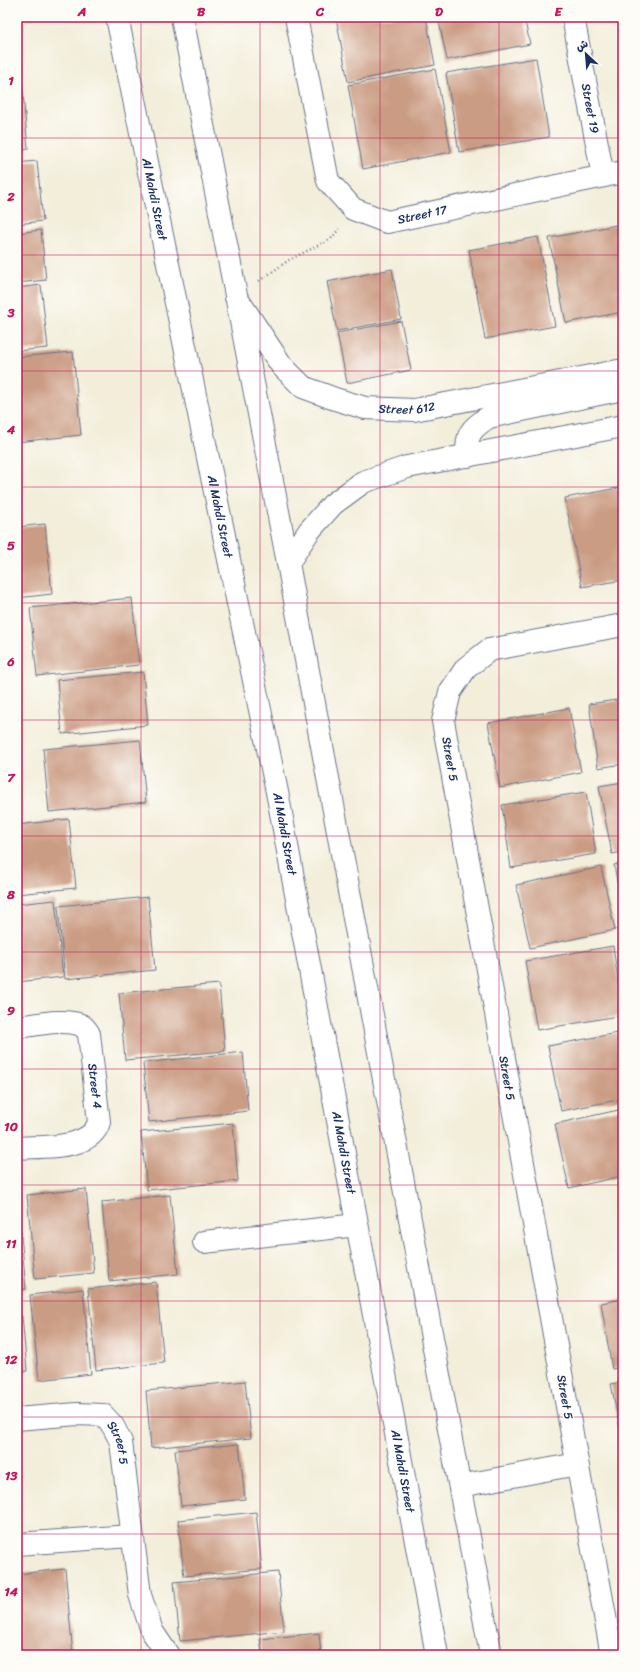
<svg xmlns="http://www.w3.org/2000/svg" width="640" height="1672" font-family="Sriracha,'Playpen Sans Arabic',sans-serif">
<rect width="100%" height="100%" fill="#fdfcf7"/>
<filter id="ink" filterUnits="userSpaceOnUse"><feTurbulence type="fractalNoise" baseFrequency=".025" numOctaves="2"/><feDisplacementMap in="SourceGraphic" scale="8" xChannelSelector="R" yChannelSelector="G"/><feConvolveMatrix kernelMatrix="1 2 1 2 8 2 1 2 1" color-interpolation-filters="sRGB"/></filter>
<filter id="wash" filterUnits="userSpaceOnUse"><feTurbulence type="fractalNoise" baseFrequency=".012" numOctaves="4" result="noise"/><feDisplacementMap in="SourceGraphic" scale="16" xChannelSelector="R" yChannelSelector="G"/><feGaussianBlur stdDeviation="0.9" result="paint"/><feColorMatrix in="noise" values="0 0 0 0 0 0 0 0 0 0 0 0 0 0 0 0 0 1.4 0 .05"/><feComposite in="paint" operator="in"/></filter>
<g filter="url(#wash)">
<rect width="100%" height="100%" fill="#f3eeda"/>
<g id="blocks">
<g fill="#cb9c84">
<path d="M336 17H426L435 65 348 82Z"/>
<path d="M438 17H524L530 44 447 60Z"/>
<path d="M536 58 549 137 459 152 446 73Z"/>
<path d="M435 69 451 152 363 169 348 85Z"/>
<path d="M17 83H22L28 149 17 151Z"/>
<path d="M37 161 43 221 17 224V163Z"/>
<path d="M616 225 623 260V312L566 323 549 238Z"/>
<path d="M41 230 46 280 17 283V233Z"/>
<path d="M538 237 555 326 485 339 469 250Z"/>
<path d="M392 269 401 319 337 331 327 282Z"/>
<path d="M41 285 48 348 17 351V288Z"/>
<path d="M401 321 411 370 347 383 337 333Z"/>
<path d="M73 352 81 435 17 442V357Z"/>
<path d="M623 487V580L582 587 565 498Z"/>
<path d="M45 524 52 594 17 598V527Z"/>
<path d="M132 598 139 665 37 676 30 608Z"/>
<path d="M143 672 148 725 62 734 57 680Z"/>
<path d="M623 699V764L598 768 589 704Z"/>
<path d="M569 708 581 772 500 788 488 723Z"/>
<path d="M140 740 146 802 49 812 43 749Z"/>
<path d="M623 782V852L612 854 599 786Z"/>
<path d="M586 792 596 854 511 868 502 805Z"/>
<path d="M69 819 76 888 17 894V825Z"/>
<path d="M623 863V909H622L614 865Z"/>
<path d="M601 867 615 930 530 948 516 885Z"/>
<path d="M148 897 155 970 65 979 58 906Z"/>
<path d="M55 900 63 977 17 982V904Z"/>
<path d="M613 946 623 1015 537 1030 525 961Z"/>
<path d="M219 984 225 1051 125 1060 119 993Z"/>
<path d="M623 1032V1099L561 1111 548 1046Z"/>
<path d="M243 1052 248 1111 149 1122 143 1063Z"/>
<path d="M623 1109V1176L569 1188 555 1124Z"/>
<path d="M233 1123 238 1181 147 1190 141 1132Z"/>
<path d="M86 1189 94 1273 35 1279 27 1195Z"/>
<path d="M170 1195 178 1274 109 1281 102 1202Z"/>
<path d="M17 1214H19L26 1289 17 1290Z"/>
<path d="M156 1282 164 1363 96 1370 88 1289Z"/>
<path d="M83 1289 91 1374 39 1380 30 1295Z"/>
<path d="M623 1299V1367L612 1369 601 1303Z"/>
<path d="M17 1316H22L27 1371 17 1372Z"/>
<path d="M245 1381 251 1438 151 1448 146 1391Z"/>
<path d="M623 1382V1439H622L611 1384Z"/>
<path d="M239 1444 245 1499 181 1506 175 1450Z"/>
<path d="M256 1512 262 1569 184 1576 178 1520Z"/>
<path d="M65 1569 73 1655H17V1574Z"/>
<path d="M278 1572 284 1631 180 1641 174 1582Z"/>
<path d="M319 1633 321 1655H262L260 1639Z"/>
</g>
</g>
</g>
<g filter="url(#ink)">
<use href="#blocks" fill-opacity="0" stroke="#677289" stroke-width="1"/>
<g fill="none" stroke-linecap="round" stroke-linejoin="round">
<g stroke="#677289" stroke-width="24">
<g id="minor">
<path id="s1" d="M296 17 328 181 353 209 387 222 623 172"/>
<path id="s2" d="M573 17 603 176"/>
<path id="s3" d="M236 297 282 366 303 387 335 399 365 408 414 410 623 370"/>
<path d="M468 456C465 435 471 428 489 417L623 389"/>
<path d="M288 563 309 531 333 504 363 482 407 467 623 426"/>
<path id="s4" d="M17 1027C36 1025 62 1018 81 1025 85 1027 87 1031 89 1034L99 1122C91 1151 41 1146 17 1148"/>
<path d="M204 1242 357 1225"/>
<path id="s5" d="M17 1419 77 1414 103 1415 113 1426 121 1442 140 1595 152 1631 168 1655"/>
<path d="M460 1486 577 1464"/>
<path d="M17 1544 131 1536"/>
<path d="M612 1655 443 721 450 692 466 668 489 650 623 625"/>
</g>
</g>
<g stroke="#677289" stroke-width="24">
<g id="major">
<path id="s6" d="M117 17 278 797 437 1655"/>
<path d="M182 17 288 563 491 1655"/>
</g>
</g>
<path stroke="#677289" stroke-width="2.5" stroke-dasharray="1 3" stroke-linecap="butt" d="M259 281 289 260 331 239 339 229"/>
<use href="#minor" stroke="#fff" stroke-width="22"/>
<use href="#major" stroke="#fff" stroke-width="22"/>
</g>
</g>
<path fill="none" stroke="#c2185b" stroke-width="1" stroke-opacity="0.55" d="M141 17V1655M260 17V1655M380 17V1655M499 17V1655M17 138H623M17 255H623M17 371H623M17 487H623M17 603H623M17 720H623M17 836H623M17 952H623M17 1069H623M17 1185H623M17 1301H623M17 1417H623M17 1534H623"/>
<g text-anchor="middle" stroke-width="3" stroke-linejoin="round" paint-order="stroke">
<g font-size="12" fill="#1b2f5e" stroke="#fdfcf7">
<text dy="4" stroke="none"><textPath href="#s2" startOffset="93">Street 19</textPath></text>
<text dy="4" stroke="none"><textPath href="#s6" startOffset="186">Al Mahdi Street</textPath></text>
<text dy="4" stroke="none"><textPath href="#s1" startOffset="277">Street 17</textPath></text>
<text dy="4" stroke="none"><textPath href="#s3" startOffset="220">Street 612</textPath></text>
<text dy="4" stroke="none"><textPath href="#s6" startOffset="510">Al Mahdi Street</textPath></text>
<text transform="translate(450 759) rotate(80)" y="4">Street 5</text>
<text dy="4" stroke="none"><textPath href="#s6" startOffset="834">Al Mahdi Street</textPath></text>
<text transform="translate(507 1078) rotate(80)" y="4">Street 5</text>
<text dy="4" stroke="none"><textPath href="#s4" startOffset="129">Street 4</textPath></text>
<text dy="4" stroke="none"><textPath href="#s6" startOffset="1158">Al Mahdi Street</textPath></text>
<text transform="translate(565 1397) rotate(80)" y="4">Street 5</text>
<text dy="4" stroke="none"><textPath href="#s5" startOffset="119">Street 5</textPath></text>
<text dy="4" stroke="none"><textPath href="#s6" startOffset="1482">Al Mahdi Street</textPath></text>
</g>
</g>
<rect width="640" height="1672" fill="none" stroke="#fdfcf7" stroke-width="44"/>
<g transform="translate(586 54) rotate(334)" stroke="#fdfcf7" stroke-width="3" paint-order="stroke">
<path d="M0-3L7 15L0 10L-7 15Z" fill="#1b2f5e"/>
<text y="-6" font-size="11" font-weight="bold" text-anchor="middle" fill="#1b2f5e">ش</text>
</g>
<rect x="22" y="22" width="596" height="1628" fill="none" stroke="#c2185b" stroke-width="1.5"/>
<g font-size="13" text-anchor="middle" font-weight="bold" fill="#c2185b">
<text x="82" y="16">A</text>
<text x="201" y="16">B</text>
<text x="320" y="16">C</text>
<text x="439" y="16">D</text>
<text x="558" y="16">E</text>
<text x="11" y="85">1</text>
<text x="11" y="201">2</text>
<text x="11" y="317">3</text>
<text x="11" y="434">4</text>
<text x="11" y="550">5</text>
<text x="11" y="666">6</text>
<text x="11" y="782">7</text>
<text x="11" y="899">8</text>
<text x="11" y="1015">9</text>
<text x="11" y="1131">10</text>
<text x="11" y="1248">11</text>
<text x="11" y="1364">12</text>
<text x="11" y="1480">13</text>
<text x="11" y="1596">14</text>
</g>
</svg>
